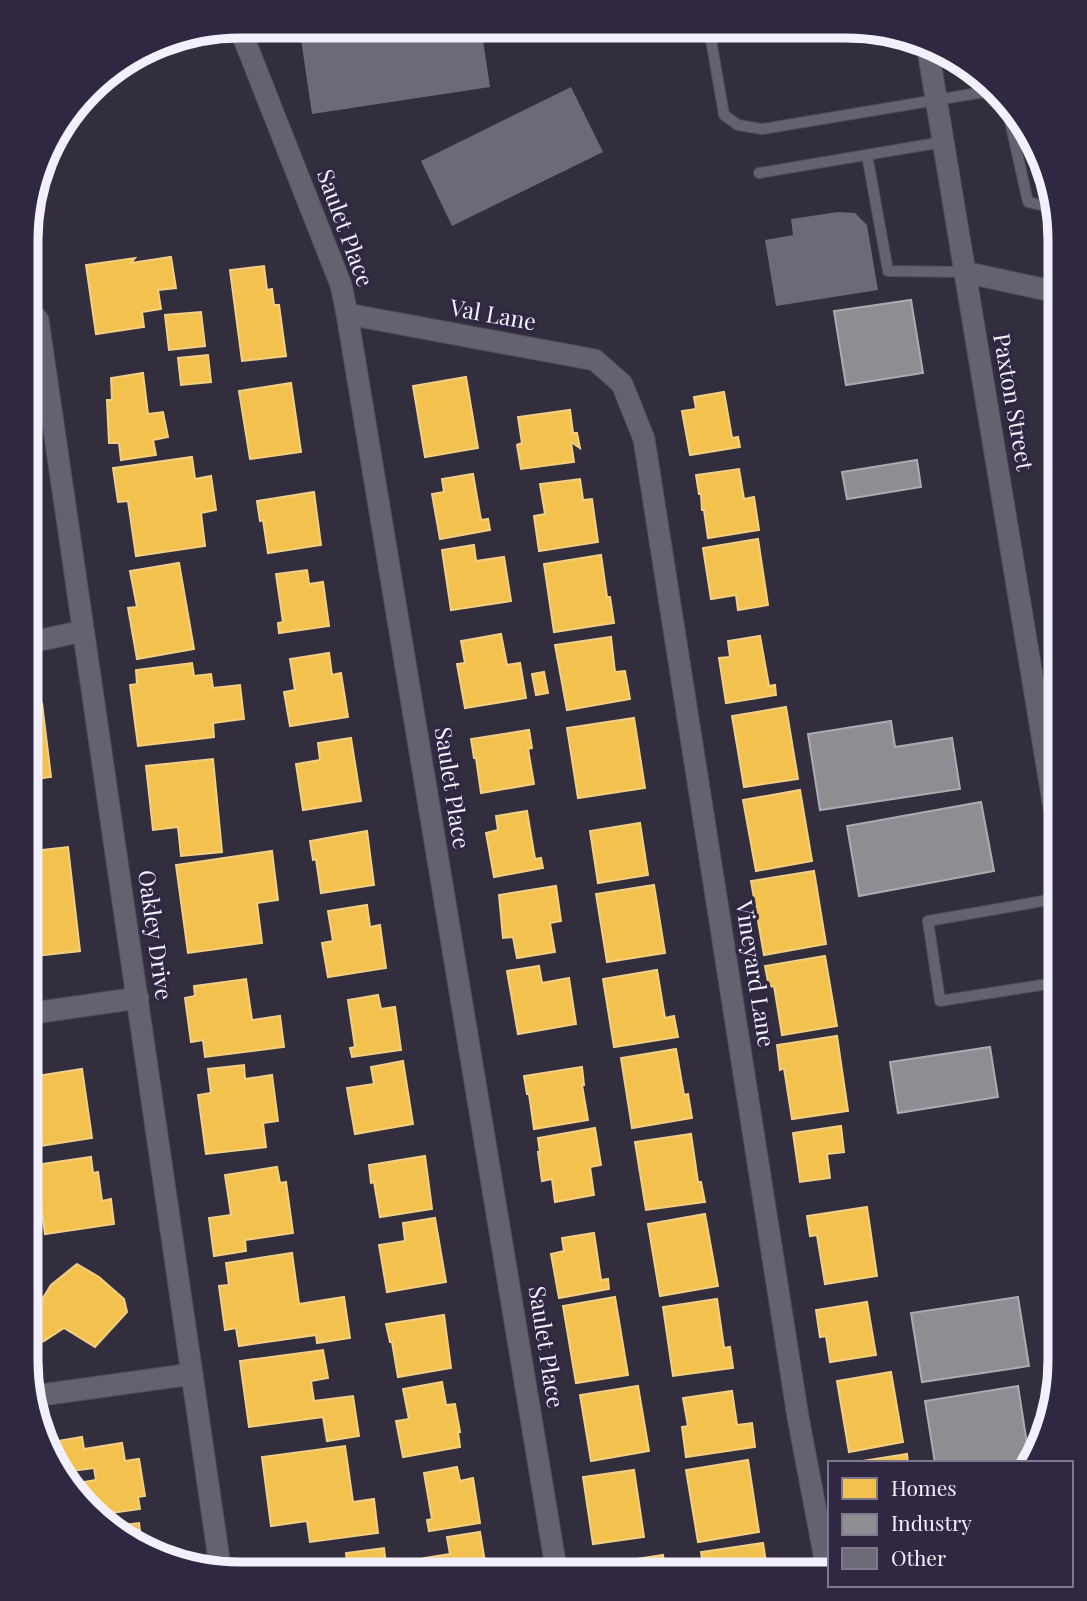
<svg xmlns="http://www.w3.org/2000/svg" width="1087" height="1601" font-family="'Playfair Display',serif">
<rect width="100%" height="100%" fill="#332e3d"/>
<g fill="#f2c14e" stroke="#f2cf83" stroke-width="2">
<path d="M171 257 176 288 158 290 161 309 142 312 144 327 96 334 86 265 135 258 131 263Z"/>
<path d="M264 266 267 290 272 289 274 305H279L286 356 242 361 230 270Z"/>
<path d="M201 312 205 346 169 350 165 315Z"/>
<path d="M208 355 211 382 181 385 178 358Z"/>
<path d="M143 373 148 414 163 412 168 437 153 440 156 455 121 460 119 443H109L107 400H112L111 378Z"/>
<path d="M466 377 478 448 425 457 413 386Z"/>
<path d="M291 383 301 452 250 459 239 391Z"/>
<path d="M724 392 732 438 738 437 740 447 690 455 682 411 696 409 694 397Z"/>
<path d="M570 410 573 433H577L580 448 571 442 574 462 521 469 517 445 522 443 518 417Z"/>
<path d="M192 457 195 479 211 476 216 510 201 513 205 546 136 556 128 501 118 502 113 468Z"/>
<path d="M739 469 744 499 754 497 759 530 708 538 704 510H702L701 494H699L696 475Z"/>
<path d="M473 474 481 520 488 519 490 530 440 539 432 494 444 492 442 479Z"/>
<path d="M580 479 583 500 592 499 598 542 539 551 534 516 545 514 540 484Z"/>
<path d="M314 492 321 545 268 553 263 520 260 521 257 501Z"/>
<path d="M758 539 768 605 738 610 736 595 711 599 703 548Z"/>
<path d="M474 545 476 561 504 557 511 601 451 610 442 550Z"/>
<path d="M601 555 607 597H610L614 623 554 632 544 564Z"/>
<path d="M179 563 194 649 137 659 128 608 137 607 130 571Z"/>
<path d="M307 570 309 584 323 582 329 626 279 633 278 623 283 622 276 574Z"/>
<path d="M501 634 507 665 520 663 526 698 465 708 457 664 465 663 461 641Z"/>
<path d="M760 636 769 686 775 685 776 695 726 703 719 658 730 657 728 641Z"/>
<path d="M611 637 615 672 625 671 630 699 567 710 555 645Z"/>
<path d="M329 653 332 675 341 673 348 717 290 726 284 692 295 690 290 659Z"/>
<path d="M192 663 194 676 211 674 213 688 240 685 244 719 213 723 214 737 138 746 130 685 137 684 136 670Z"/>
<path d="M544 672 548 693 536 695 532 674Z"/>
<path d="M42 703 51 777 27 780V705Z"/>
<path d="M786 707 798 779 744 787 732 716Z"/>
<path d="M634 718 645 788 578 798 567 728Z"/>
<path d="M529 730 532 748 528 749 534 784 481 793 476 758H474L471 739Z"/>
<path d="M351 738 361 801 303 810 296 764 320 760 318 743Z"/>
<path d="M213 759 222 852 181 856 178 827 153 830 146 766Z"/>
<path d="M800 790 812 861 756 871 743 800Z"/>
<path d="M527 811 535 859 541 858 543 868 494 877 486 833 498 830 496 816Z"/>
<path d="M640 823 648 875 598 883 590 831Z"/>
<path d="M367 831 374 885 321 893 316 859 313 860 310 841Z"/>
<path d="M68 847 80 951 27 957V874L36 873 34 851Z"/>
<path d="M272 851 278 900 257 903 262 943 188 953 176 865Z"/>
<path d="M814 871 826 944 764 955 751 881Z"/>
<path d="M654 885 665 953 607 962 596 894Z"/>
<path d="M556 886 561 921 550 923 555 952 517 958 513 937 503 938 499 895Z"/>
<path d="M367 905 370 927 380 925 386 968 328 977 322 943 333 941 328 911Z"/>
<path d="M825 956 837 1026 782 1035 774 986 769 987 765 966Z"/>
<path d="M539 966 542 983 569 978 576 1024 518 1034 507 971Z"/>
<path d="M657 970 665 1018 674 1016 678 1037 614 1047 603 979Z"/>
<path d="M246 979 252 1020 280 1016 284 1047 205 1057 203 1040 191 1042 185 998 195 996 194 986Z"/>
<path d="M378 995 381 1009 395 1007 401 1050 352 1057 350 1048 355 1047 348 1000Z"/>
<path d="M837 1036 848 1111 792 1119 784 1068 780 1070 777 1045Z"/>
<path d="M676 1049 684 1095 688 1094 692 1118 632 1128 621 1058Z"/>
<path d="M403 1061 413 1124 355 1134 347 1088 374 1084 371 1067Z"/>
<path d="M35 1062 37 1076 82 1069 92 1138 27 1148V1063Z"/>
<path d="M244 1065 245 1079 272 1075 278 1121 263 1123 266 1147 206 1154 198 1095 211 1093 208 1069Z"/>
<path d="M582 1067 584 1085H582L588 1120 534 1129 529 1094H527L524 1076Z"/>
<path d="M841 1126 844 1152 827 1154 830 1178 800 1182 793 1133Z"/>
<path d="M595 1128 601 1165 590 1167 594 1195 555 1202 552 1179 542 1181 538 1152H540L538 1138Z"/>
<path d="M691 1134 698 1182H701L705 1202 646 1210 635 1142Z"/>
<path d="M425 1156 432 1209 380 1217 374 1182 371 1183 369 1165Z"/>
<path d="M91 1157 93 1173 98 1172 102 1201 111 1199 114 1224 45 1234 39 1192 32 1194 28 1166Z"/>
<path d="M277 1167 280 1183 286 1182 293 1233 245 1240 246 1251 214 1256 209 1218 231 1215 225 1175Z"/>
<path d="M867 1207 877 1276 825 1284 817 1235 810 1236 807 1216Z"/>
<path d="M705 1214 718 1286 660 1296 648 1224Z"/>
<path d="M435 1218 446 1282 387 1292 379 1245 405 1241 403 1223Z"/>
<path d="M594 1233 601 1280 608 1279 609 1289 559 1298 551 1254 564 1251 562 1238Z"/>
<path d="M292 1253 299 1304 344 1297 350 1338 317 1343 316 1335 239 1346 236 1328 225 1330 219 1286 229 1285 226 1263Z"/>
<path d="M77 1264 99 1277 124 1299 127 1312 95 1347 64 1328 44 1341 26 1345V1309L38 1306 51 1285Z"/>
<path d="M615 1297 628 1375 576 1383 563 1306Z"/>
<path d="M717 1299 724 1348 730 1347 733 1368 673 1376 663 1307Z"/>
<path d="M867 1302 876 1355 830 1362 826 1336 820 1337 816 1310Z"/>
<path d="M444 1315 451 1368 398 1377 392 1342H390L386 1324Z"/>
<path d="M323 1350 328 1378 311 1381 314 1401 353 1396 359 1436 327 1441 323 1417 249 1427 240 1361Z"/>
<path d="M891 1372 903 1442 849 1452 837 1381Z"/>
<path d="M442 1382 446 1405 455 1404 460 1432H458L460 1447 403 1457 396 1421 409 1419 403 1389Z"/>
<path d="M638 1386 649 1451 591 1461 580 1395Z"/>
<path d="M732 1391 737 1425 752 1423 755 1447 686 1457 682 1427 688 1426 683 1398Z"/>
<path d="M82 1437 84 1449 122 1443 125 1461 139 1459 145 1496 138 1497 140 1509 97 1515 72 1484 96 1480 94 1468 63 1472 55 1463 52 1442Z"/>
<path d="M345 1446 353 1502 374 1499 378 1533 310 1542 307 1521 271 1526 262 1457Z"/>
<path d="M907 1454 908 1463H850Z"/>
<path d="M748 1460 759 1532 698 1542 686 1470Z"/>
<path d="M457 1467 460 1481 473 1478 480 1523 429 1531 427 1520 432 1519 424 1473Z"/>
<path d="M634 1470 644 1537 593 1544 583 1477Z"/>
<path d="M139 1523 141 1538 146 1537 147 1546 110 1531 107 1527Z"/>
<path d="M480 1532 487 1574H426L424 1558 450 1554 447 1537Z"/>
<path d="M763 1543 768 1575 704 1574 701 1552Z"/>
<path d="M384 1548 387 1573H348L346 1553Z"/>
<path d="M663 1555 666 1574H605L604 1564Z"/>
<path d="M315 1562 316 1573H265V1569Z"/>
</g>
<g fill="#8d8d92" stroke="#acabb2" stroke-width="2">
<path d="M911 300 923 373 846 385 834 311Z"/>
<path d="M917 460 921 487 847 499 842 472Z"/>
<path d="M891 721 895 747 952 738 960 789 820 810 808 734Z"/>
<path d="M981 802 994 871 859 896 847 826Z"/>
<path d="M990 1047 998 1097 898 1113 890 1062Z"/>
<path d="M1018 1297 1029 1366 922 1382 911 1313Z"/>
<path d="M1018 1386 1030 1463H935L925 1401Z"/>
</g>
<g fill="#6d6976">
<path d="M299 26 481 27 490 87 312 114Z"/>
<path d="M571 87 603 152 452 226 421 161Z"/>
<path d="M838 212 855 213 867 225 878 290 776 306 765 240 793 235 791 219Z"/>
</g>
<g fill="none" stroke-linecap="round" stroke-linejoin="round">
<g stroke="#4f4b58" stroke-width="12">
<g id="lane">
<path d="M709 28 724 115 738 125 762 129 990 91H994"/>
<path d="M1007 108 1028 202 1053 208"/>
<path d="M867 155 888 271 964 272"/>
<path d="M759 173 943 142"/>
<path d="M1060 982 940 1001 928 921 1060 898"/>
</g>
</g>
<g stroke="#4f4b58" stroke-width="23">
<g id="street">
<path d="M239 26 341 285 347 314 557 1574"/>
<path d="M928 50 1060 844"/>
<path d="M964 272 1061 293"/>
<path d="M28 309 38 320 221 1573"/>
<path d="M347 314 595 360 622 384 644 439 798 1417 828 1575"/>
<path d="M27 643 83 631"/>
<path d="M27 1014 138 998"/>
<path d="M34 1396 192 1374"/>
</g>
</g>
<use href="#lane" stroke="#65626f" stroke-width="10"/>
<use href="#street" stroke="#65626f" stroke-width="21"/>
</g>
<g text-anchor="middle" stroke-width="7" stroke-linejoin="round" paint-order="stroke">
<g font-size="23" fill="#f3f0fe" stroke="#302843">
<text transform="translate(345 228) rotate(70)" y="8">Saulet Place</text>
<text transform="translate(493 315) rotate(10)" y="8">Val Lane</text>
<text transform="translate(1013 402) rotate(80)" y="8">Paxton Street</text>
<text transform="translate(452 788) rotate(81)" y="8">Saulet Place</text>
<text transform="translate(155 935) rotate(82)" y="8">Oakley Drive</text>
<text transform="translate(755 974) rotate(81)" y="8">Vineyard Lane</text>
<text transform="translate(546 1347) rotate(81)" y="8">Saulet Place</text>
</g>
</g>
<path d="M0 0H1087V1601H0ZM240 38H846A202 202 0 0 1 1048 240V1360A202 202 0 0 1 846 1562H240A202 202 0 0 1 38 1360V240A202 202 0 0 1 240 38Z" fill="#302843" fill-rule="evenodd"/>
<path fill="none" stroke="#f3f0fe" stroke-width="9" d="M240 38H846A202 202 0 0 1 1048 240V1360A202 202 0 0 1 846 1562H240A202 202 0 0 1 38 1360V240A202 202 0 0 1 240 38Z"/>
<rect x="828" y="1461" width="245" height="126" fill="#302843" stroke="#7e788e" stroke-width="2"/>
<rect x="842" y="1478" width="35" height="21" fill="#f2c14e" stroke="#7e788e" stroke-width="2"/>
<text x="891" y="1496" font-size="21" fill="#f3f0fe">Homes</text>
<rect x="842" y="1514" width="35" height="21" fill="#8d8d92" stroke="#7e788e" stroke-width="2"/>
<text x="891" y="1531" font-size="21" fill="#f3f0fe">Industry</text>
<rect x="842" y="1548" width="35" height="21" fill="#6d6976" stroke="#7e788e" stroke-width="2"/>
<text x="891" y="1566" font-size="21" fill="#f3f0fe">Other</text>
</svg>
